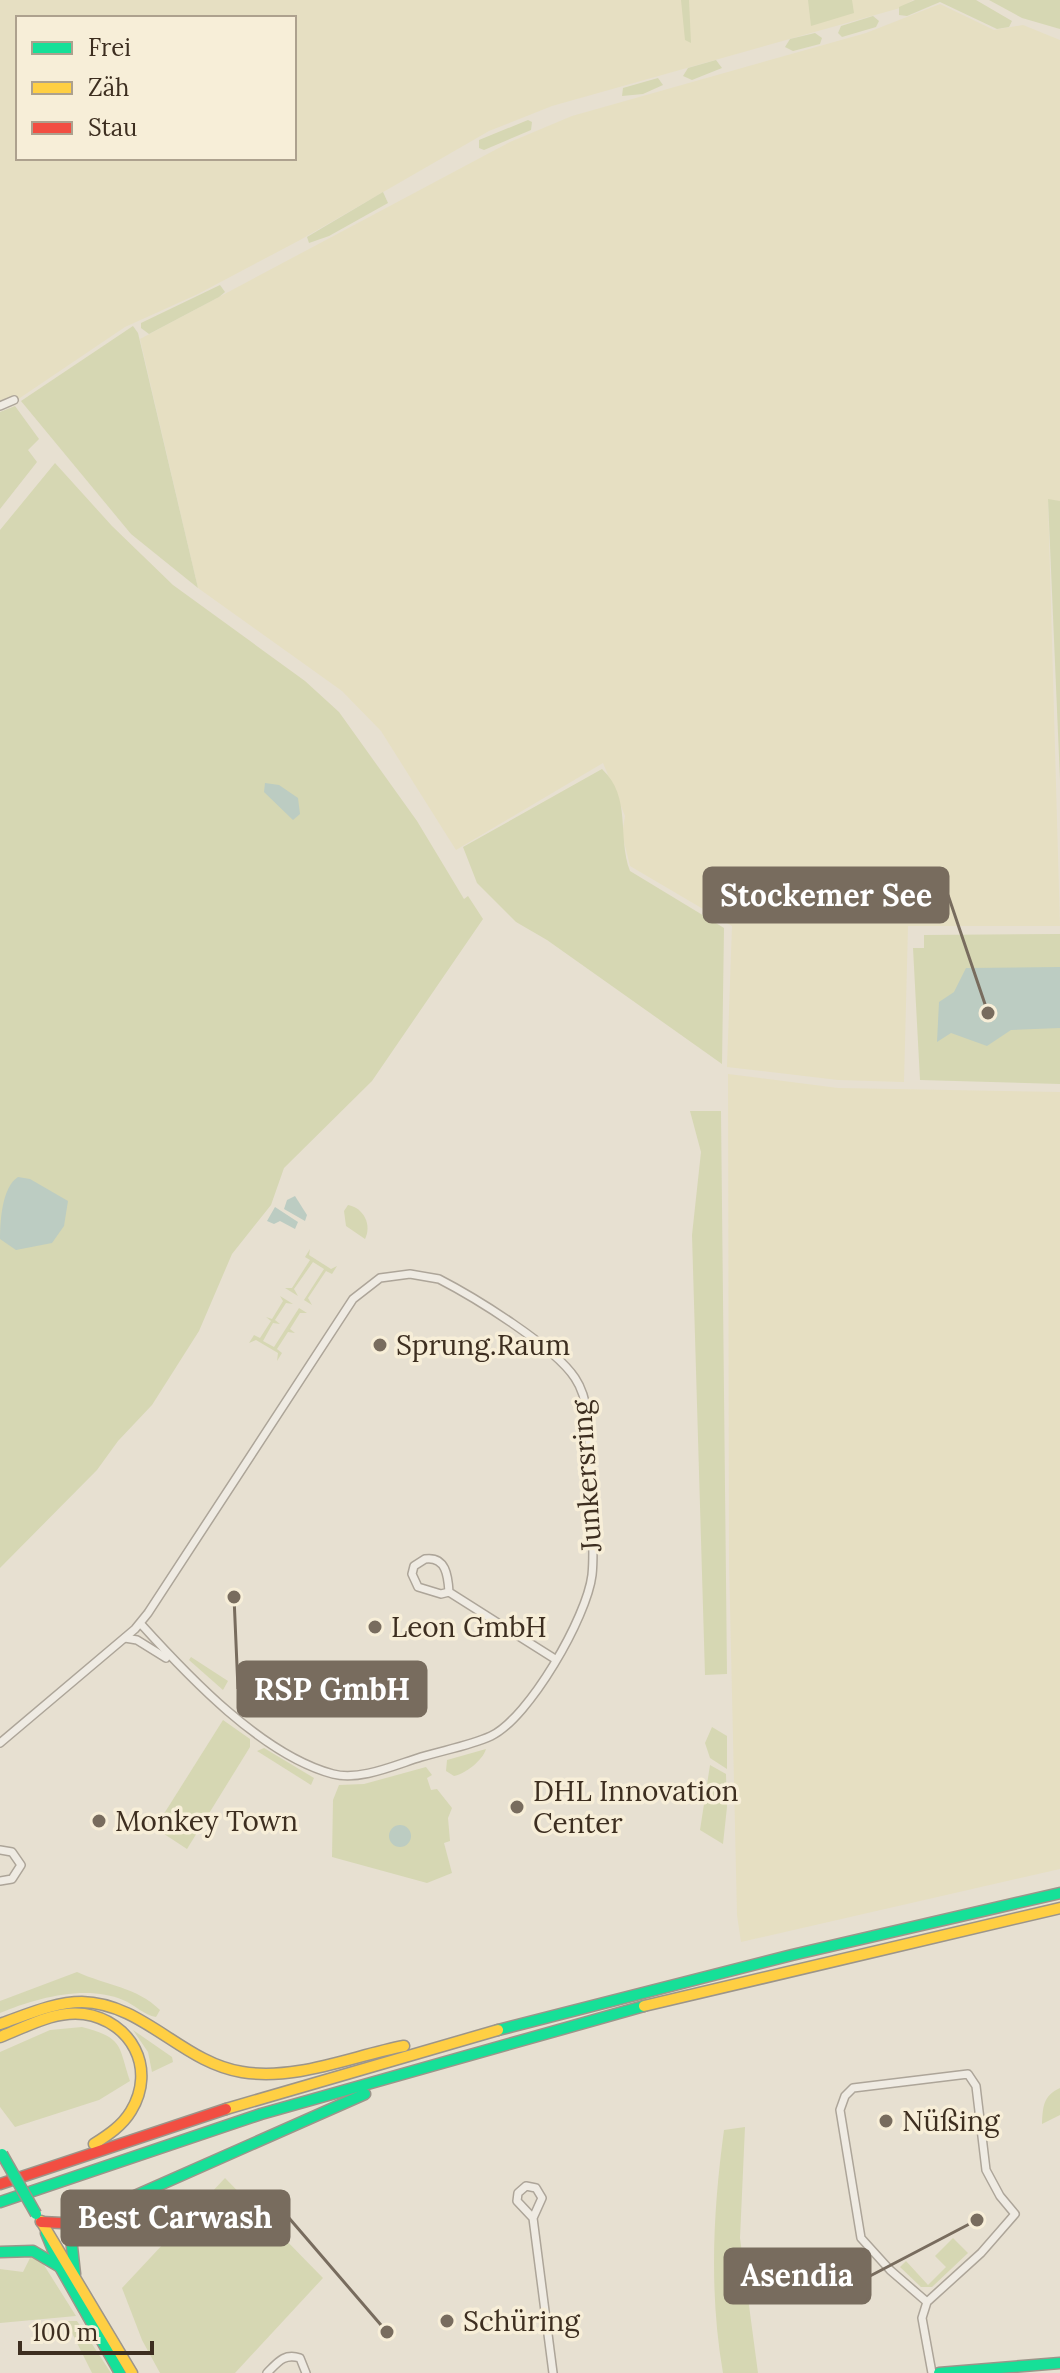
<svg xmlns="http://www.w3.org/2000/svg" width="1060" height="2373" font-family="Lora,serif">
<rect width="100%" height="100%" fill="#e7e0d1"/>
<g fill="#e6dfc2" fill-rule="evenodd">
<path d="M0 0H913L900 8 552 106 489 131 300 240 198 294 125 327 8 406 0 407ZM18 18H294V158H18Z"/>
<path d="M940 4 994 30 1023 25 1060 40V501L1048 500 1060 926H908L904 1082 838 1080 727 1067 732 926 630 866 622 834 625 816 603 763 456 850 381 731 342 691 198 588 140 339 510 142 572 116 866 33Z"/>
<path d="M728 1074 838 1088 1060 1092V1869L741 1942 737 1915 729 1561Z"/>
</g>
<g fill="#d6d7b3">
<path d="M681 0H689L691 43 685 40Z"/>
<path d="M808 0H852L854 13 811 26Z"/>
<path d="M915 0H976L1012 21 1009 27 997 29 940 2 907 16 899 15V7Z"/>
<path d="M989 0H1060V29L1022 18Z"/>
<path d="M873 16 879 21 876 27 842 37 838 33 841 26Z"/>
<path d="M815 33 822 38 820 44 793 51 785 47 790 39Z"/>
<path d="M716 60 722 68 692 80 683 76 688 68Z"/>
<path d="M658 78 663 85 643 94 622 96 623 88Z"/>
<path d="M528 120 532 122 531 130 484 150 479 148V140Z"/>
<path d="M383 192 388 203 329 236 309 243 307 237Z"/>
<path d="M220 285 225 292 219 297 149 334 141 328V323Z"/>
<path d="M133 326 138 333 198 588 131 534 21 401Z"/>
<path d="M15 406 39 439 28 450 37 462 0 509V412Z"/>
<path d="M55 463 112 526 173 585 305 681 339 712 417 821 464 899 468 896 483 919 372 1081 284 1168 271 1205 232 1254 199 1331 152 1405 118 1441 97 1470 0 1568V530Z"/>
<path d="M1048 499 1060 501V780Z"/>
<path d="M602 769C632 797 617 836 630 871L724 928 722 1064 547 940 516 922 477 883 463 847Z"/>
<path d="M1060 934V1084L920 1080 913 948H924V935Z"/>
<path d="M690 1111H721L727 1674 705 1675 692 1235 701 1152Z"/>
<path d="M348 1205C364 1208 372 1225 365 1239L346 1226 344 1211Z"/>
<path d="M310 1249 309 1255 331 1269 337 1266 332 1274 326 1271 308 1298 312 1305 304 1300 324 1269 313 1262 294 1289 298 1296 285 1288H292L310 1260 305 1257Z"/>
<path d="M280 1296 293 1304 286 1303 275 1320 280 1324 273 1323 263 1341 274 1347 299 1308 307 1313H300L290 1329 295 1333 288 1332 277 1349 282 1353 277 1361 278 1353 256 1340 249 1343 254 1335 260 1338 271 1321 266 1317 272 1319 283 1301Z"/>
<path d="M191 1657 228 1681 223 1690 189 1660Z"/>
<path d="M223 1720 250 1739V1747L187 1849 155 1828Z"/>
<path d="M712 1727 727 1736V1769L710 1758 705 1743Z"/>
<path d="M264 1748 314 1778 311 1785 257 1751Z"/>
<path d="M486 1749C483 1760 465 1774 454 1776L446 1771 447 1760Z"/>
<path d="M710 1765 726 1774 727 1807 723 1844 700 1830Z"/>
<path d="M426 1767 432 1775 427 1778 431 1790 437 1789 452 1808 448 1818 450 1841 444 1843 452 1873 427 1883 332 1857 333 1800 339 1785 364 1784Z"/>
<path d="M77 1972C105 1985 137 1987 160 2010L156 2017C144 2015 135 2005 123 2000 87 1984 35 1998 0 2013V2001Z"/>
<path d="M82 2027C124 2038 118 2045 130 2081L99 2100 15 2127 0 2107V2052L50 2030Z"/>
<path d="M133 2030 172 2057 173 2062 152 2072 148 2052Z"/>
<path d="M1060 2088V2115L1042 2124C1043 2106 1043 2096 1060 2088Z"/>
<path d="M745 2127 740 2238 758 2373H723C709 2293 713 2211 724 2130Z"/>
<path d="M225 2178 323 2278 235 2373H160L142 2340 122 2288Z"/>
<path d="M953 2238 968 2253 932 2287H921L900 2267 906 2261 928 2285 946 2267 935 2256Z"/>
<path d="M37 2254 76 2316 0 2323V2269L23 2272 30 2258Z"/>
<path d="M66 2321H77L111 2373H92Z"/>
</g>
<g fill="#bcccc2">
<path d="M265 783 279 785 298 798 300 814 293 820 264 792Z"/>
<path d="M1060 967V1028L1011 1030 987 1046 951 1033 937 1042 939 1002 954 992 966 968Z"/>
<path d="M18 1177 30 1179 68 1201 64 1226 52 1243 16 1250 0 1239C0 1221 2 1187 18 1177Z"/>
<path d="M295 1196 307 1215 305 1221 284 1209 287 1200Z"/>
<path d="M275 1207 298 1222 295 1229 280 1221 274 1224 267 1221Z"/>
<circle cx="400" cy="1836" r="11"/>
</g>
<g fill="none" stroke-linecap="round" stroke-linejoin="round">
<g stroke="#ada599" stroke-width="10">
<g id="street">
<path d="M0 406 14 400"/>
<path d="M449 1592C448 1576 446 1556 425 1559L414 1566 412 1574 418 1587 441 1594 449 1592 555 1659"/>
<path d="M125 1638 137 1640 166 1658"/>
<path d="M0 1743 135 1629 148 1613 353 1299 380 1278 410 1274 439 1279C474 1297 554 1346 575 1378 594 1406 588 1453 590 1485 591 1514 595 1546 592 1575 587 1617 529 1718 491 1736 469 1746 444 1750 421 1757 395 1765 360 1781 333 1774 262 1755 188 1676 140 1623"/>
<path d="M0 1850 12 1852 21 1865 12 1879 0 1881"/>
<path d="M533 2218 517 2201 518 2193 526 2186 536 2188 542 2198 533 2218 553 2373"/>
<path d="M927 2302 890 2270 861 2238 840 2110 845 2096 853 2088 968 2074 976 2086 986 2170 1000 2196 1015 2214 981 2253 927 2302 922 2318 932 2373"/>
<path d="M267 2373C278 2362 284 2353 300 2358L306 2373"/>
</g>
</g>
<g stroke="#9c958a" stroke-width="13">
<g id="fast">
<path d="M498 2030 792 1955 1060 1893"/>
<path d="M0 2202 261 2114 644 2006"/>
<path d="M46 2233 60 2267 120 2373"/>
<path d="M0 2252 33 2251 60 2267"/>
<path d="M75 2274 71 2238 82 2222 94 2214 365 2094"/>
<path d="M939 2373 1060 2363"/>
</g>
</g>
<g stroke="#9c958a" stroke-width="13">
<g id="slow">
<path d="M644 2006 1060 1908"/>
<path d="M0 2024C26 2015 54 2002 82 2002 143 2003 183 2063 242 2072 296 2081 352 2056 404 2046"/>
<path d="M0 2037C26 2027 55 2010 84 2014 131 2021 157 2068 131 2111 122 2126 108 2135 94 2144"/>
<path d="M226 2109 498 2030"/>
<path d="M41 2221 132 2373"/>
</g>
</g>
<g stroke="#9c958a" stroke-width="13">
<g id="jam">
<path d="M0 2184 226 2109"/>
<path d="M41 2222 62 2223 87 2214"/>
</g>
</g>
<use href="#street" stroke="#efebe3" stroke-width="7"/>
<use href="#fast" stroke="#16e098" stroke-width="10"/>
<use href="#slow" stroke="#ffcf43" stroke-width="10"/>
<use href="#jam" stroke="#f24e42" stroke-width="10"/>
<g stroke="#9c958a" stroke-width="13" stroke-linecap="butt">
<path id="fast-bridge" d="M2 2154 36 2214"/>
</g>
<use href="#fast-bridge" stroke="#16e098" stroke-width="10"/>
</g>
<g fill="#786c5e" stroke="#f7eed8" stroke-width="3">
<circle cx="380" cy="1345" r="8"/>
<circle cx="375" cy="1627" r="8"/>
<circle cx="517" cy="1807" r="8"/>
<circle cx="99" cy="1821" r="8"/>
<circle cx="886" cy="2121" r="8"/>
<circle cx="447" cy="2321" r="8"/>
</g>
<g text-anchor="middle" stroke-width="7" stroke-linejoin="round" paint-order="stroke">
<g font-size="28" fill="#3d2e20" stroke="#f7eed8" text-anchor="start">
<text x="396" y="1355">Sprung.Raum</text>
<text x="391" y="1637">Leon GmbH</text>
<text x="533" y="1801">DHL Innovation<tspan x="533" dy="32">Center</tspan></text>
<text x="115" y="1831">Monkey Town</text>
<text x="902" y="2131">Nüßing</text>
<text x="463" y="2331">Schüring</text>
</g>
<g font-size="28" fill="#3d2e20" stroke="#f7eed8">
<text transform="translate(586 1476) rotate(-94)" y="10">Junkersring</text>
</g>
</g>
<path fill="none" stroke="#786c5e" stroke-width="3" d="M988 1013L948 895M234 1597L238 1689M387 2332L289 2218M977 2220L870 2276"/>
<g fill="#786c5e" stroke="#f7eed8" stroke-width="3">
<circle cx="988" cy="1013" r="8"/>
<circle cx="234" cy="1597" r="8"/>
<circle cx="387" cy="2332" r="8"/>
<circle cx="977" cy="2220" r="8"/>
</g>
<g fill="#786c5e" stroke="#786c5e" stroke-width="3">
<rect x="704" y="868" width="244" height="54" rx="8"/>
<rect x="238" y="1662" width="188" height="54" rx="8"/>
<rect x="62" y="2191" width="227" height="54" rx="8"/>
<rect x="725" y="2249" width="145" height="54" rx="8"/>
</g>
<g font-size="30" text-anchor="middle" font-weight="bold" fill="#fff">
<text x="826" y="906">Stockemer See</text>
<text x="332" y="1700">RSP GmbH</text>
<text x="175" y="2228">Best Carwash</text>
<text x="797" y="2286">Asendia</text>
</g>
<rect x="16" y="16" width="280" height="144" fill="#f7eed8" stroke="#ada18e" stroke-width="2"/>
<rect x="32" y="42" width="40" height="12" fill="#16e098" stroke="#ada18e" stroke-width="2"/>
<text x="88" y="56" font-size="24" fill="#3d2e20">Frei</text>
<rect x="32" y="82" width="40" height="12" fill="#ffcf43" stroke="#ada18e" stroke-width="2"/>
<text x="88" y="96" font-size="24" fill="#3d2e20">Zäh</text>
<rect x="32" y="122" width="40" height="12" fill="#f24e42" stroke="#ada18e" stroke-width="2"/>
<text x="88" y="136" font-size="24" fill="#3d2e20">Stau</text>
<path d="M20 2341v12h132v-12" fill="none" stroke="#3d2e20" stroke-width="4"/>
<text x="32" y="2341" font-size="24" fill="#3d2e20" stroke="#f7eed8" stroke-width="6" paint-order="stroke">100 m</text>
</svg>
